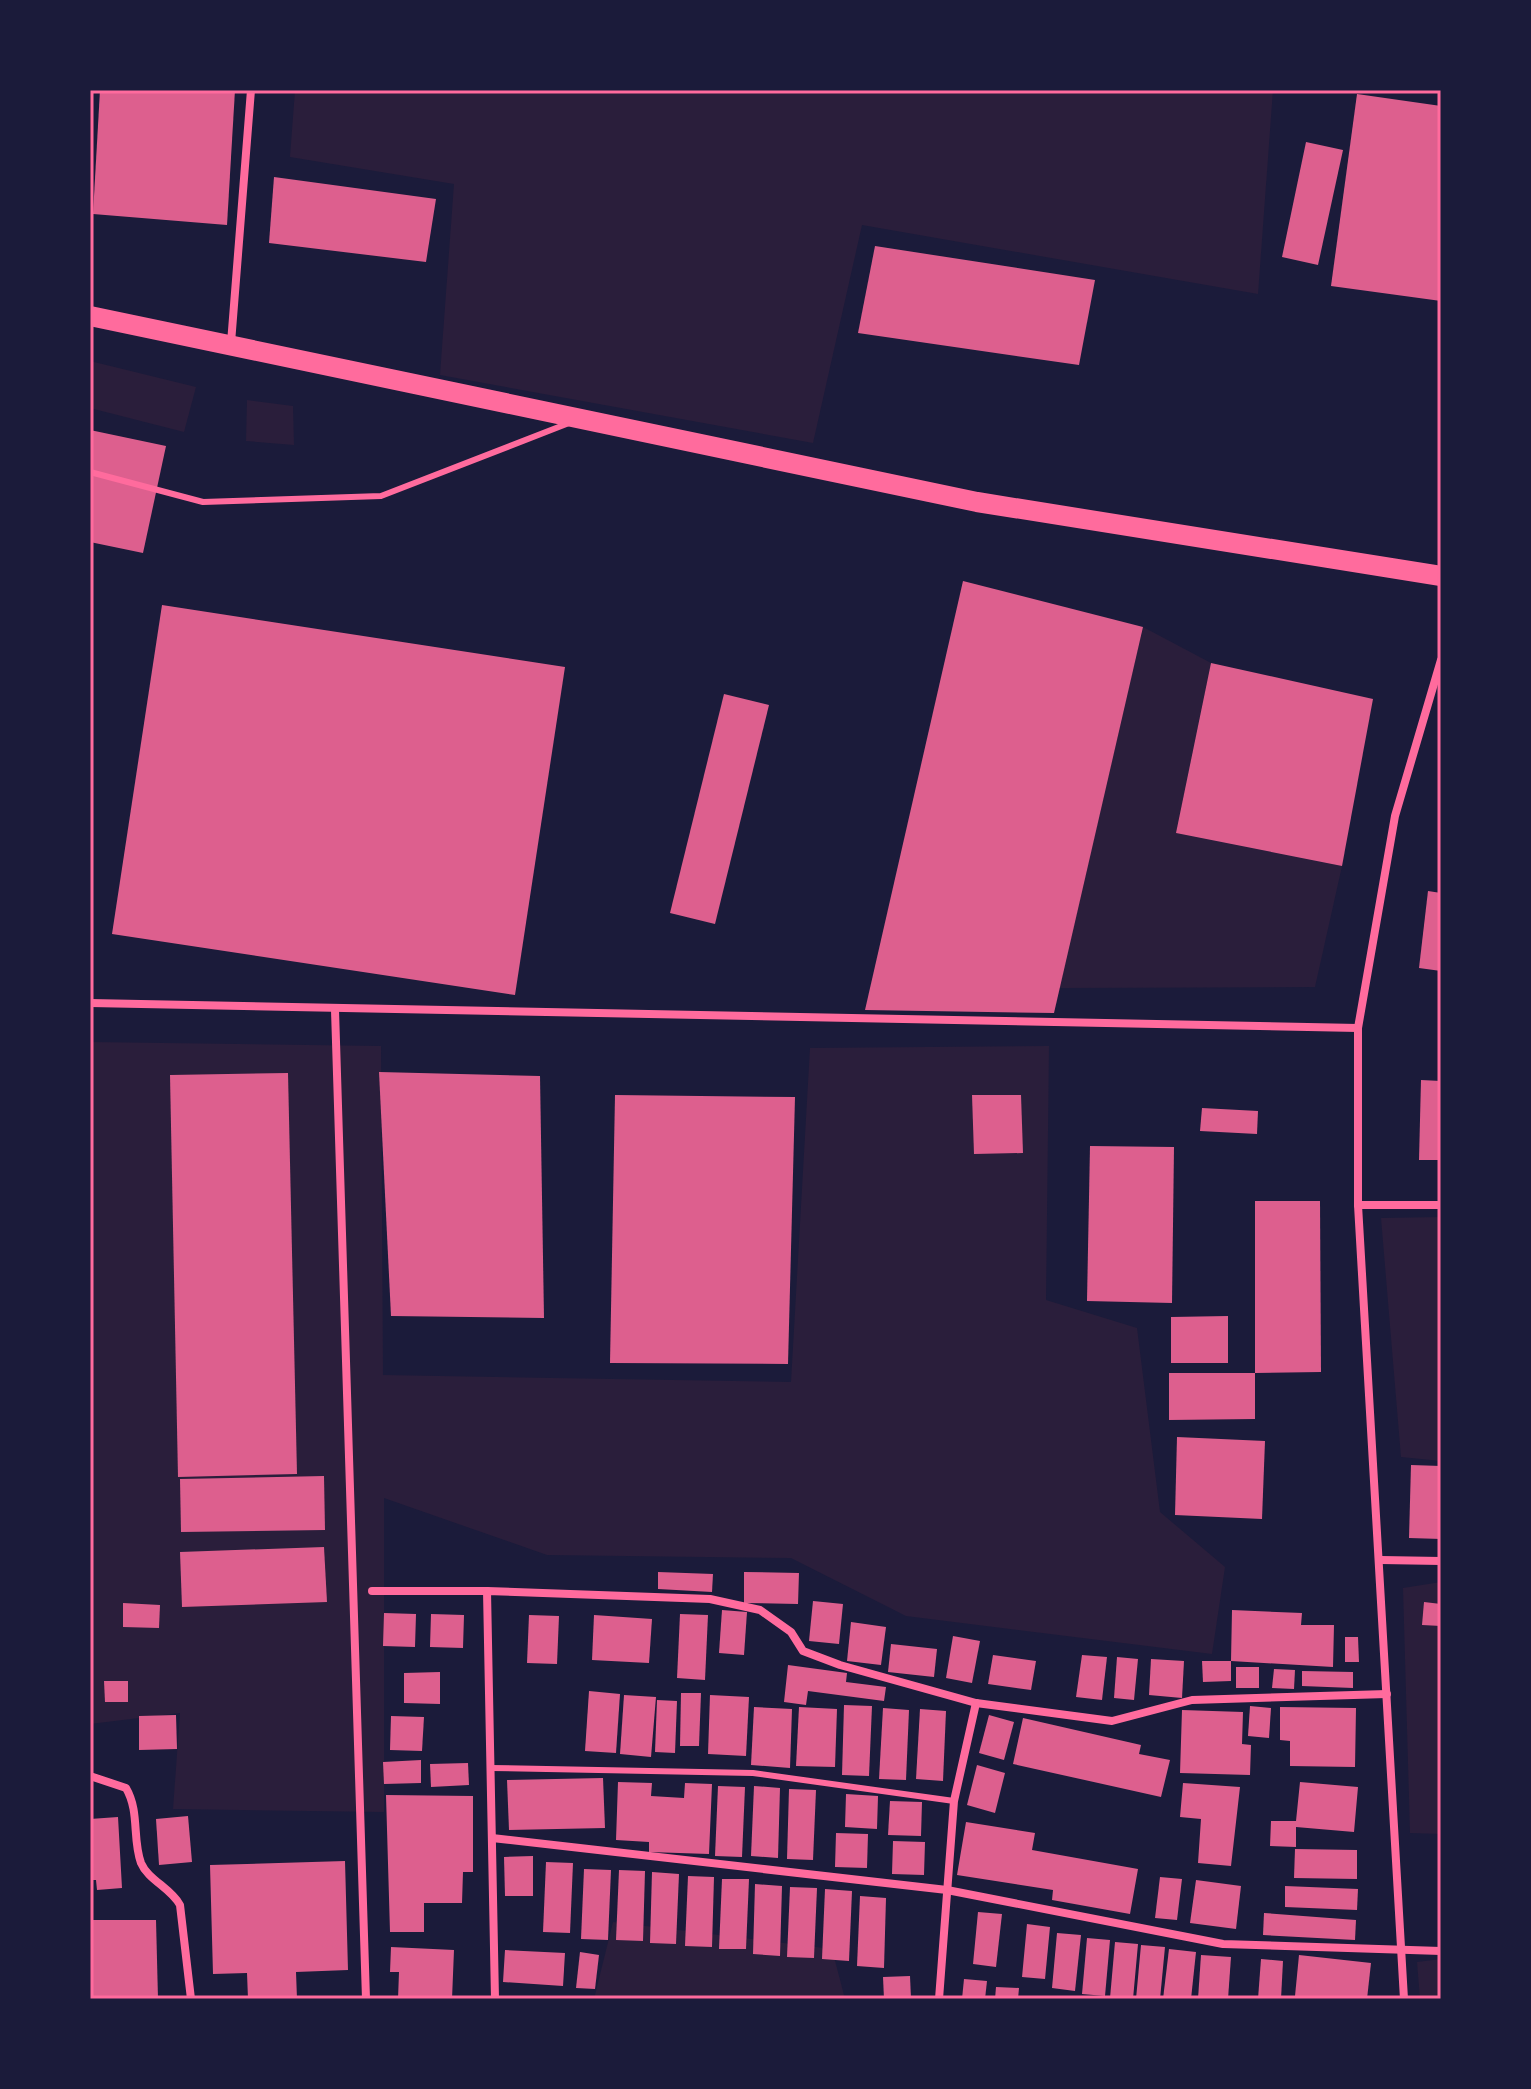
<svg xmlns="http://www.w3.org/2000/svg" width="1531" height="2089" font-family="Spectral,serif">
<rect width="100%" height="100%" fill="#1b1b3a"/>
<g fill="#2a1e3b">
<path d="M295 90H1273L1258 294 862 225 813 443 440 375 454 184 290 157Z"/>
<path d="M90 361 196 387 184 432 90 408Z"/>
<path d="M247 400 293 406 294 445 246 441Z"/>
<path d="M1143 627 1211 663 1176 833 1342 866 1315 987 1059 988Z"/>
<path d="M90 1042 381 1046 383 1375 791 1382 810 1048 1049 1046 1046 1300 1137 1328 1160 1512 1225 1567 1212 1654 906 1616 791 1558 547 1555 384 1498V1812L173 1809 180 1713 90 1724Z"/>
<path d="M1441 1217V1461L1401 1457 1381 1218Z"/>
<path d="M1441 1582V1834L1410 1833 1403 1588Z"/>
<path d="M613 1922 832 1949 845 1999H594Z"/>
<path d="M1441 1959V1999H1420L1417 1962Z"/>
</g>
<g fill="#dd5f8e">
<path d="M100 90H235L227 225 93 214Z"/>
<path d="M1357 94 1441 106V301L1331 286Z"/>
<path d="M1306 142 1343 150 1318 265 1282 257Z"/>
<path d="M274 177 436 199 426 262 269 243Z"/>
<path d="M875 246 1095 280 1079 365 858 333Z"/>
<path d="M90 430 166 446 143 553 90 542Z"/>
<path d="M963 581 1143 627 1054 1013 865 1010Z"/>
<path d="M162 605 565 667 515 995 112 934Z"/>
<path d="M1211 663 1373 699 1342 866 1176 833Z"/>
<path d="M724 694 769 705 715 924 670 913Z"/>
<path d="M1428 891 1441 893V971L1419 968Z"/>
<path d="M379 1072 540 1076 544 1318 391 1316Z"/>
<path d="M288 1073 297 1474 178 1477 170 1075Z"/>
<path d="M1421 1080 1441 1081V1160H1419Z"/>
<path d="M615 1095 795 1097 788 1364 610 1363Z"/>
<path d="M972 1095H1021L1023 1153 974 1154Z"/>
<path d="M1202 1108 1258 1111 1257 1134 1200 1131Z"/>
<path d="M1090 1146 1174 1147 1172 1303 1087 1301Z"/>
<path d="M1255 1201H1320L1321 1372 1255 1373Z"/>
<path d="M1228 1316V1363H1171V1317Z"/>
<path d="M1169 1373H1255V1419L1169 1420Z"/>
<path d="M1177 1437 1265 1441 1262 1519 1175 1515Z"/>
<path d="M1411 1465 1441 1466V1539L1409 1538Z"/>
<path d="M324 1476 325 1530 181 1532 180 1479Z"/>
<path d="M324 1547 327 1602 182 1607 180 1552Z"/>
<path d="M658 1572 713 1574 712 1592 658 1589Z"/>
<path d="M744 1572 799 1573 798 1604 744 1603Z"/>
<path d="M813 1601 843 1604 839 1644 809 1641Z"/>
<path d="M1424 1602 1441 1604V1626L1422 1625Z"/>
<path d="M123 1603 160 1605 159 1628 123 1627Z"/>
<path d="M722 1610 747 1612 744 1655 719 1653Z"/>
<path d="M1232 1610 1302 1613 1301 1625H1334L1333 1667 1231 1661Z"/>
<path d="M384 1613 416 1614 415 1647 383 1646Z"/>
<path d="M431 1614 464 1615 463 1648 430 1647Z"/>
<path d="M680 1614 708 1615 705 1680 677 1678Z"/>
<path d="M529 1615 559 1616 557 1664 527 1663Z"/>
<path d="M594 1615 652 1619 649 1663 592 1660Z"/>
<path d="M851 1622 886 1627 881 1665 847 1661Z"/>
<path d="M953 1636 980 1641 972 1683 946 1678Z"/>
<path d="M1345 1637H1358L1359 1662H1345Z"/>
<path d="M891 1644 937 1649 934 1677 888 1672Z"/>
<path d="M993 1655 1036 1661 1031 1690 988 1684Z"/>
<path d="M1082 1655 1107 1657 1102 1700 1076 1697Z"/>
<path d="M1117 1657 1138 1659 1134 1700 1114 1698Z"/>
<path d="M1151 1659 1184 1661 1182 1698 1149 1695Z"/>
<path d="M1202 1661H1231V1681L1203 1682Z"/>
<path d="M788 1665 847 1673 846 1682 886 1687 884 1701 808 1691 806 1705 784 1702Z"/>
<rect x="1236" y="1667" width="23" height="21"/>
<path d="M1274 1669 1295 1670 1294 1689 1272 1688Z"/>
<path d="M1302 1671 1353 1672V1688L1302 1686Z"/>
<path d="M440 1672V1704L404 1703V1673Z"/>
<path d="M104 1681H128V1702H105Z"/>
<path d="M589 1691 620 1694 616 1753 585 1751Z"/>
<path d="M681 1693H701L699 1746H680Z"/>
<path d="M624 1695 656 1697 651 1757 620 1754Z"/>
<path d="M710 1695 749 1697 746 1756 708 1754Z"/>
<path d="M657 1700 677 1701 675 1753 655 1752Z"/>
<path d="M844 1705 872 1706 869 1776 842 1775Z"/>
<path d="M1250 1706 1271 1708 1269 1738 1248 1736Z"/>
<path d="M754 1707 792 1709 790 1768 751 1765Z"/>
<path d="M799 1707 837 1709 835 1767 796 1766Z"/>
<path d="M1280 1707 1356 1708 1355 1767 1290 1766V1741L1280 1740Z"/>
<path d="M883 1708 909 1710 906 1780 879 1779Z"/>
<path d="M920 1709 946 1711 943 1781 916 1779Z"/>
<path d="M1182 1710 1243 1712 1242 1744 1251 1745 1250 1775 1180 1773Z"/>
<path d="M176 1715 177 1749 139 1750V1716Z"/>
<path d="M989 1715 1014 1722 1004 1760 979 1753Z"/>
<path d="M391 1716 424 1717 422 1751 390 1750Z"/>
<path d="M1023 1718 1141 1745 1139 1754 1170 1760 1161 1797 1013 1764Z"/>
<path d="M421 1760V1783L384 1784 383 1762Z"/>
<path d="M468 1763 469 1785 431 1787 430 1764Z"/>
<path d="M977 1765 1005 1773 995 1813 967 1805Z"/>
<path d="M603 1778 605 1828 509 1830 507 1780Z"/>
<path d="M618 1782 652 1783 651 1796 684 1798 685 1783 712 1784 709 1854 649 1852V1842L616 1840Z"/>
<path d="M1300 1782 1358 1787 1354 1832 1296 1827V1847L1270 1846 1271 1821H1296Z"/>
<path d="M1183 1783 1240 1787 1231 1866 1198 1863 1201 1819 1180 1817Z"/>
<path d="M718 1786 745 1787 742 1857 715 1856Z"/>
<path d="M754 1786 780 1788 778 1858 751 1856Z"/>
<path d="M789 1789 816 1790 813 1860 787 1859Z"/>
<path d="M846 1794 878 1796 877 1829 845 1827Z"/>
<path d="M386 1795 473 1796V1872H463L462 1903H424V1932H390Z"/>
<path d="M890 1801 922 1802 921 1836 888 1835Z"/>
<path d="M188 1816 192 1862 159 1865 156 1819Z"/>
<path d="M118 1817 122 1888 97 1890 96 1880H90V1819Z"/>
<path d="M966 1822 1035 1833 1032 1850 1138 1869 1130 1914 1052 1900 1053 1890 957 1875Z"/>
<path d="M836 1833 868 1834 867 1868 835 1867Z"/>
<path d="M893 1841 925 1842 924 1875 892 1874Z"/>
<path d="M1295 1849 1357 1850V1879L1294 1878Z"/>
<path d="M533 1856V1896H505L504 1857Z"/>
<path d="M345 1861 348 1970 296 1972 297 1999H248L247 1973 213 1974 210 1865Z"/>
<path d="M546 1862 573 1863 570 1933 543 1932Z"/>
<path d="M584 1869 611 1870 608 1940 581 1939Z"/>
<path d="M619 1870 645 1871 643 1941 616 1940Z"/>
<path d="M652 1872 679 1874 676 1944 650 1943Z"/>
<path d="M688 1876 714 1877 712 1947 685 1946Z"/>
<path d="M1160 1877 1182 1879 1177 1920 1155 1918Z"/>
<path d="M722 1879H749L746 1949H719Z"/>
<path d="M1196 1880 1241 1886 1236 1929 1190 1923Z"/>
<path d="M755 1884 782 1886 780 1956 753 1954Z"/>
<path d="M1285 1886 1358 1889 1357 1910 1285 1907Z"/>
<path d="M790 1887 817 1888 814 1958 787 1957Z"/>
<path d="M825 1889 852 1891 849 1961 822 1959Z"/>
<path d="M860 1896 886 1898 884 1968 857 1966Z"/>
<path d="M978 1912 1002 1914 996 1967 973 1964Z"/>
<path d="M1264 1913 1356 1920 1355 1940 1263 1935Z"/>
<path d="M90 1920H156L158 1999H90Z"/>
<path d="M1027 1924 1050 1927 1045 1979 1022 1977Z"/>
<path d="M1057 1933 1081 1935 1075 1991 1052 1988Z"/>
<path d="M1087 1938 1110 1940 1105 1996 1082 1994Z"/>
<path d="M1115 1942 1138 1944 1133 1999 1110 1998Z"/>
<path d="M1141 1945 1165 1947 1160 1999H1136Z"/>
<path d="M391 1947 454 1950 452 1999H398L399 1972H390Z"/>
<path d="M1169 1949 1196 1952 1191 1999H1163Z"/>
<path d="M505 1950 565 1953 563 1986 503 1982Z"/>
<path d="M580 1952 599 1955 595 1989 576 1988Z"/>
<path d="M1201 1955 1231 1957 1228 1999H1198Z"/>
<path d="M1299 1955 1371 1963 1367 1999 1295 1996Z"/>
<path d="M1261 1959 1283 1961 1281 1999H1258Z"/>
<path d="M910 1976 911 1999H884L883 1977Z"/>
<path d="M964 1979 987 1981 985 1999H962Z"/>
<path d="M996 1987 1019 1988 1018 1999H995Z"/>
</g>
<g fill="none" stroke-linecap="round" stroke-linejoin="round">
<g stroke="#ff6b9d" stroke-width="6">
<path d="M90 472 203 502 381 496 569 423"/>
<path d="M491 1768 753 1773 954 1801"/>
</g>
<g stroke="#ff6b9d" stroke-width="8">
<path d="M231 343 251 90"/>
<path d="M90 1003 1358 1028"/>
<path d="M335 1010 366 1999"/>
<path d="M1358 1205H1441"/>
<path d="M1381 1560 1441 1561"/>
<path d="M372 1591H487"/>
<path d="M90 1776 126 1788C140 1812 132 1839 141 1863 148 1880 171 1888 180 1905L191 1999"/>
<path d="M492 1838 947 1890 1223 1944 1441 1951"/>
<path d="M495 1999 487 1591 710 1599 760 1610 791 1632 803 1651 840 1665 976 1703 1112 1721 1192 1700 1387 1694"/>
<path d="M939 1999 954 1801 976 1703"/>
<path d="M1404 1999 1358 1205V1028L1395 816 1441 660"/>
</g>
<path stroke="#ff6b9d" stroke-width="20" d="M90 316 977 502 1441 576"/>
</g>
<rect width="1531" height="2089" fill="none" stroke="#1b1b3a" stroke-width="184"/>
<rect x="92" y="92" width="1347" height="1905" fill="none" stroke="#ff6b9d" stroke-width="3"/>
</svg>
